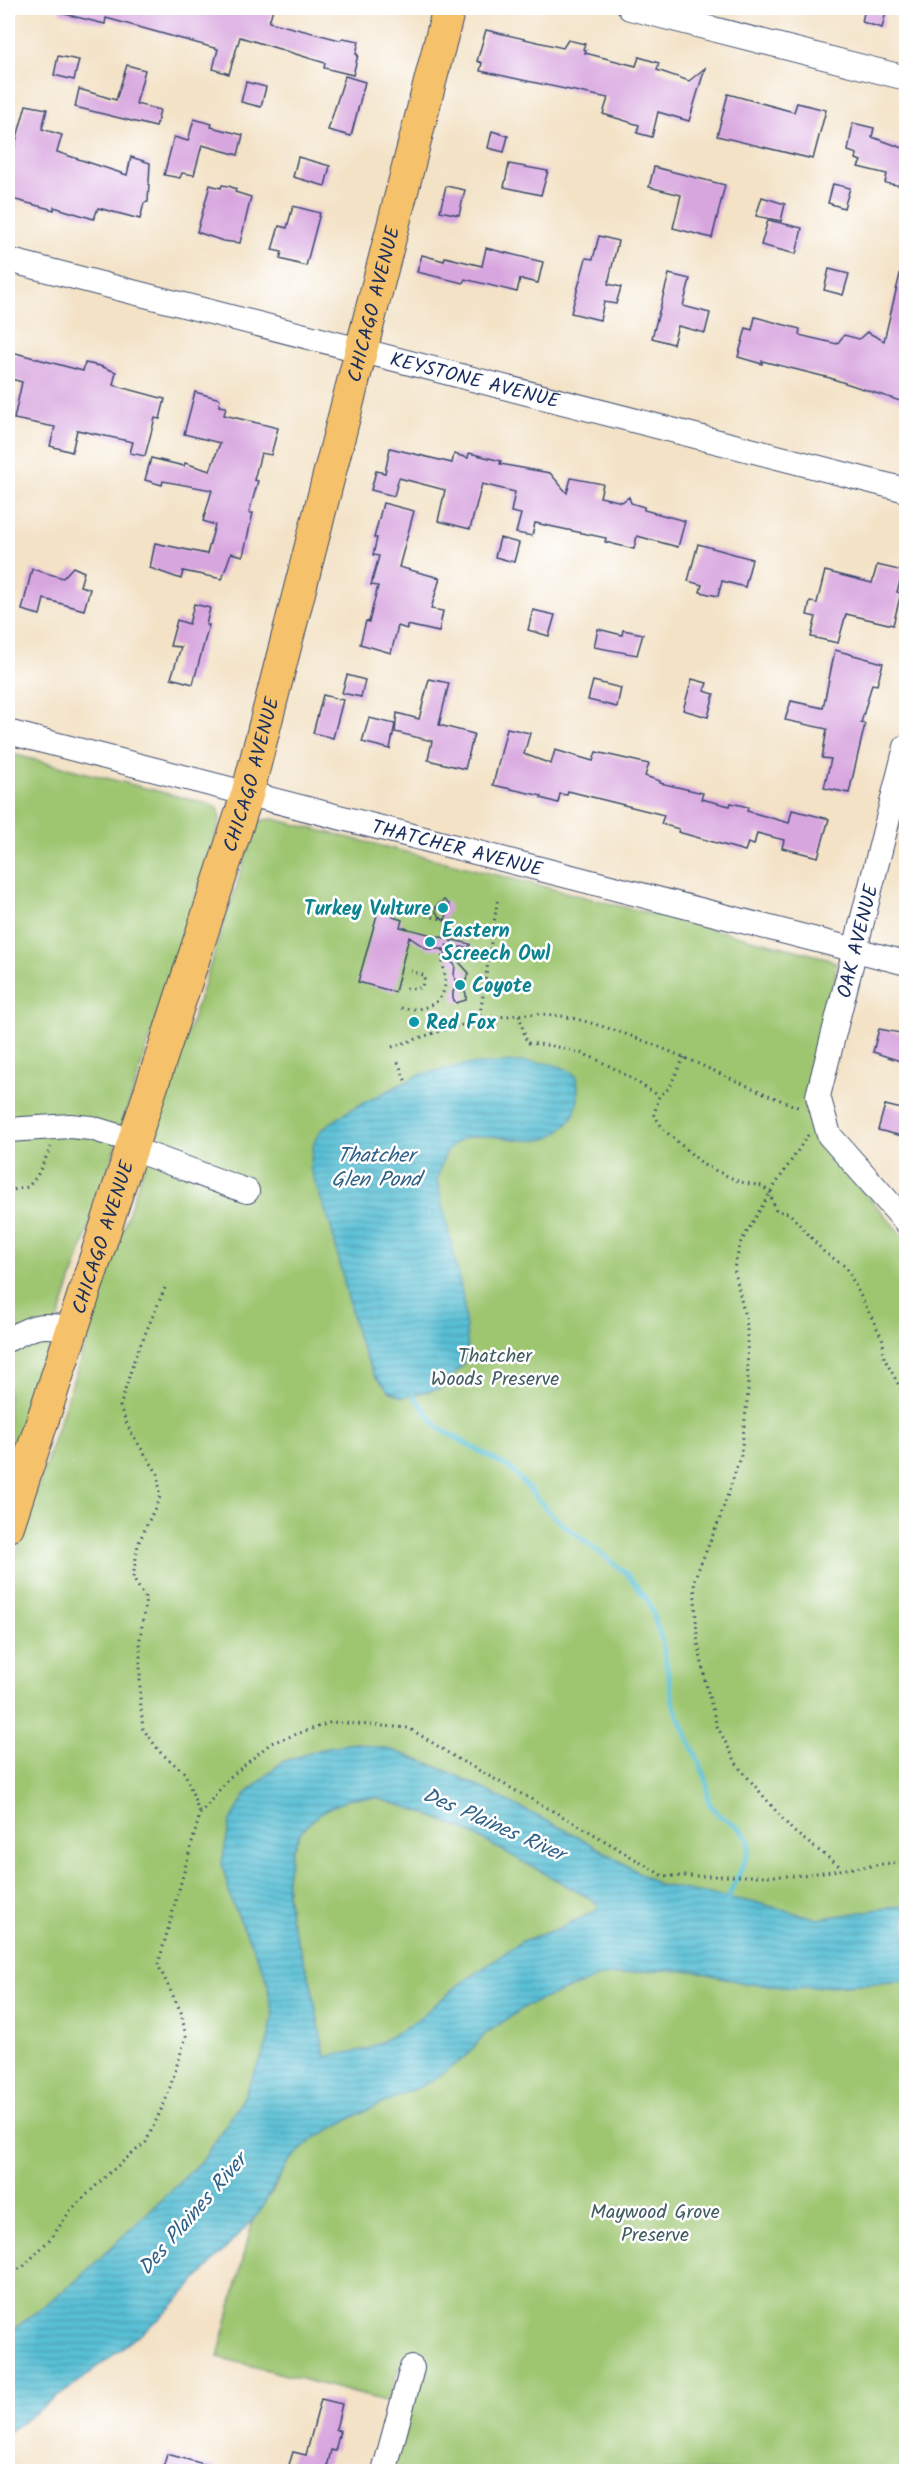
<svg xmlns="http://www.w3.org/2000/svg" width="914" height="2479" font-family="Kalam,sans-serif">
<defs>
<pattern id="water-rules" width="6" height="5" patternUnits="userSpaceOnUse" patternTransform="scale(1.5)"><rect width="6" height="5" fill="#58c0d5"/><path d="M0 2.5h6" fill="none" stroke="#489cb0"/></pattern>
</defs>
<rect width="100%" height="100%" fill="#fff"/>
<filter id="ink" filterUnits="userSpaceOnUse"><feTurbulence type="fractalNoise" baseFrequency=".0167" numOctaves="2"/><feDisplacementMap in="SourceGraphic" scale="12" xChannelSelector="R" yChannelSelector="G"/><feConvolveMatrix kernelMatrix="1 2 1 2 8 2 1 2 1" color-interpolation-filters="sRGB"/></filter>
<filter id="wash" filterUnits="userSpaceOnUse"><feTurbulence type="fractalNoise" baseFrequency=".008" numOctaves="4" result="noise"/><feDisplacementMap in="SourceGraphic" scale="24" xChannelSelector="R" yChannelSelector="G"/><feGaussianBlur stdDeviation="1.35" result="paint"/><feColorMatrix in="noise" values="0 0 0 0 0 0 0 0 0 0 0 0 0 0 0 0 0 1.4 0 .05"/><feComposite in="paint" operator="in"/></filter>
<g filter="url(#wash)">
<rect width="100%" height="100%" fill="#f3e2c6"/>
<g fill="#9ec671" stroke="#5c7a68" stroke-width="1.5">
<path d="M8 753 212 805 219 810 220 821 103 1185 8 1471Z"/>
<path d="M274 819 827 958 836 963 835 980 806 1099C805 1115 811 1128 820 1141L906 1240V1905L818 1919 762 1904 659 1885 581 1838 449 1772 395 1751 356 1743 329 1747 282 1762 231 1900 266 1976 273 2016 267 2045 242 2101 203 2160 77 2280 8 2334V1578L257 823 263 820Z"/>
<path d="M351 1798H376L417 1810 463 1829 586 1896 598 1904V1910L555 1930 522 1941 456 1987 411 2025 368 2050 325 2057 311 1984 290 1917 286 1884 291 1853 301 1831 321 1812Z"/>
<path d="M657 1970 697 1971 745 1983 793 1988 906 1981V2471H390L417 2369 399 2365 389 2402 218 2357 253 2220 273 2190 288 2162 313 2139 466 2056 485 2034 527 2005 548 1995 602 1976Z"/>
</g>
<g fill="url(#water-rules)" stroke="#3a789a" stroke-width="1.5" fill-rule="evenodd">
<path d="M523 1062C543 1063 562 1062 577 1077 579 1095 580 1113 564 1127 560 1130 554 1136 549 1138 518 1147 483 1125 455 1143 444 1150 440 1169 437 1180L463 1297 468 1352 462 1366 442 1388 402 1397 389 1391 375 1376 358 1340 331 1227 310 1168 314 1142 322 1129 350 1110 419 1075 463 1065Z"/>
<path d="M356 1743 395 1751 449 1772 581 1838 659 1885 762 1904 818 1919 906 1905V1981L793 1988 745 1983 697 1971 657 1970 602 1976 528 2005 485 2034 466 2056 432 2081 359 2114 313 2139 288 2162 258 2214 163 2316 76 2384 8 2432V2334L77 2280 203 2160 242 2101 267 2045 273 2015 266 1976 231 1900 222 1863 230 1822 246 1794 282 1762 329 1747ZM351 1798H376L417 1810 463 1829 586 1896 598 1904V1910L555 1930 522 1941 456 1987 411 2025 368 2049 325 2057 311 1984 290 1917 286 1884 291 1853 301 1831 321 1812Z"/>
</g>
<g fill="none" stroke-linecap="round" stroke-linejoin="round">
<path stroke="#58c0d5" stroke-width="5" d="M413 1395 439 1428 511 1469 554 1517 626 1573 649 1602 662 1641 674 1706 706 1778 709 1803 719 1815 736 1826 749 1839V1852L726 1902"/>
</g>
<g id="blocks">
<g fill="#d8a6df">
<path d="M60 8H265L273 9 269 22 340 40 343 38 359 41 356 54 358 55 353 75 324 68 325 63 240 37 229 74 213 69 218 49 106 18 105 24 60 13Z"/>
<path d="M865 8H887L882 28 862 22Z"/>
<path d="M486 30 563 48 568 40 585 44 583 49 586 50 585 53 636 66 639 57 659 63 657 70 689 81 705 68 689 121 658 112 652 137 637 133 639 125 603 114 608 98 480 71 482 63 477 61Z"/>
<path d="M58 56 79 60 74 80 54 75Z"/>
<path d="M127 65 145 70 136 104 160 110 156 127 75 107 79 89 116 100Z"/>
<path d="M345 76 365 82 351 136 328 130Z"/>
<path d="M246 82 266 87 261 107 241 102Z"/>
<path d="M728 94 794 112 797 103 826 110 813 159 717 136Z"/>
<path d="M26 105 47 109 42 129 62 135 57 152 127 175 131 157 150 163 148 202 144 203 140 219 98 208 94 219 54 207V210L8 198V151L13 152Z"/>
<path d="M194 119 212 124 211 127 243 135 238 155 202 145 194 175 182 173 180 178 164 175 174 137 188 141Z"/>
<path d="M853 123 874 128 872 137 906 149V172L902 186 885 183 887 174 858 167 861 161 856 159 857 154 848 151Z"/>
<path d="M492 131 508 136 504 152 488 148Z"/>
<path d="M298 157 330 166 325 186 293 177Z"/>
<path d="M509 164 548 171 541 195 504 187Z"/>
<path d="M654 167 725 185 712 238 673 228 681 195 649 187Z"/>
<path d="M833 184 850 188 844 208 828 203Z"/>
<path d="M210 185 221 188 222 185 229 186 236 189 235 192 251 197 240 243 223 241 197 232Z"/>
<path d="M446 186 465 190 459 215 440 211Z"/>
<path d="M762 197 785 204 781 221 756 216Z"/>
<path d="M293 206 320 213 306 266 280 259 282 252 272 250 279 226 287 228Z"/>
<path d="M768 220 802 228 796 254 761 245Z"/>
<path d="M599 236 618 241 608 284 621 287 616 304 604 302 600 320 571 313 586 258 593 259Z"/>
<path d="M486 248 543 262 538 283 520 279 517 292 465 279 463 283 417 272 422 255 444 261 445 257 482 266Z"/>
<path d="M829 269 849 274 843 295 824 290Z"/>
<path d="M901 270 906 271V403L830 378 762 361V364L738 357 746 328 752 330 755 317 800 329 799 335 837 344 844 335 859 339 867 332 884 341Z"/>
<path d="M669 274 690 279 683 306 710 313 705 333 678 326 673 344 652 338Z"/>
<path d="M8 351 83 371 85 363 100 366 116 372 113 385 165 399 160 419 155 418 145 456 130 453 133 442 77 430 72 452 50 446 55 427 14 419 22 382 8 378Z"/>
<path d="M195 392 220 399 219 406 226 407 224 415 278 428 271 455 261 453 254 480 258 481 249 513H253L243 556 231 553 222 579 183 571 181 579 150 568 155 543 207 554 215 525 203 521 212 490 163 481 162 485 145 480 151 458 184 466 185 463 210 471 220 443 184 434Z"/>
<path d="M390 448 452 463 454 454 468 458 469 453 501 461 500 464 550 473 567 493 571 478 603 484 600 497 622 502 629 497 631 503 644 507V510L685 521 678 547 637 536 634 549 605 542 606 538 535 523 532 536 516 533 521 514 511 512 515 492 482 484 470 529 438 521 445 490 399 478 394 496 371 490 376 471 385 473Z"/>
<path d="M383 503 414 511 399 567 440 578 431 609 443 611 439 632 407 625V629L398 626 391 653 360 644 366 621 369 622 378 586 371 585 379 556 373 555 377 538H374Z"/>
<path d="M500 538 519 543 514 562 495 557Z"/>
<path d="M698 544 752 559 745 587 722 581 718 596 700 592 702 585 688 581Z"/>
<path d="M877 565 903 571 897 592 901 593 893 625 846 614 838 643 811 637 816 617 807 615 810 602 817 603 825 571 872 583Z"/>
<path d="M73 567 84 572 80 586 90 589 84 610 44 599 40 615 22 610 32 569 63 578Z"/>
<path d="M194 604 210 608 206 625H209L193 684 171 678 181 647 170 646 177 620 189 624Z"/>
<path d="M533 610 555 615 549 636 528 630Z"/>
<path d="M598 629 622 635 623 630 643 634 637 655 594 647Z"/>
<path d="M835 650 883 663 877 685 872 684 861 723 865 724 849 793 824 788 831 759 822 758 827 729 785 720 791 701 823 708Z"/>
<path d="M347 675 365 680 361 697 342 693Z"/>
<path d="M429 679 449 683 439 725 474 734 465 769 428 760 432 741 395 732 397 713 419 719Z"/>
<path d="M692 679 707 683 704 691 714 694 708 717 683 710Z"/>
<path d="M593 681 621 688 617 707 588 700Z"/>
<path d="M323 695 343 700 333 738 313 733Z"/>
<path d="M369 718 395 724 390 749 362 742Z"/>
<path d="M507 728 530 733 524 754 551 764 555 750 593 761 596 752 649 764 645 776 660 781V783L703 793 701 799 730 806 731 803 748 807 747 811 789 823 792 810 829 819 818 857 782 848 784 840 757 833 754 845 748 843 745 851 678 832 679 829 661 824 664 815 568 791 567 795 560 794 558 803 541 798 542 796 493 785Z"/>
<path d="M444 900 449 904 450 909 444 921 436 912V906Z"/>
<path d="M379 908 394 912 393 917 402 920 400 927 470 944V947H460L459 962 469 973 463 987 466 994V1000L456 1003 453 999V992L458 984 454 976 455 965 447 959 444 949H427L409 937 395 992 358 982Z"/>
<path d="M879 1029 906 1034V1063L873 1052Z"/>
<path d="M885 1105 906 1110V1137L878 1130Z"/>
<path d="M321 2399 342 2404 336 2429 340 2431 335 2451 331 2450 326 2472H303L288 2468 293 2452 306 2455Z"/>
<path d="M167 2454 215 2467V2472H162Z"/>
</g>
</g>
</g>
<g filter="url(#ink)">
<use href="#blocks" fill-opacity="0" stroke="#3b4a6e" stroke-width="1.5"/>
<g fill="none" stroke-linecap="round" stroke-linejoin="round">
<g stroke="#3b4a6e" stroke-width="26">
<g id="minor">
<path d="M630 8 906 78"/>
<path id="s1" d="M8 260 906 490"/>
<path id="s2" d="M8 732 906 963"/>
<path d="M906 747 818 1096 829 1135 906 1222"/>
<path d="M8 1130 70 1126 91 1128 134 1141"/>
<path d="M131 1149C171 1162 208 1178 247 1191"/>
<path d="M9 1339C37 1324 41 1324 72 1328"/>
<path d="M384 2472 412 2368"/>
</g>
</g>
<g stroke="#3b4a6e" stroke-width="34">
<g id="major">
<path id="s3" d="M8 1526 247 795 449 8"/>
</g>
</g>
<g stroke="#3b4a6e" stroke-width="3" stroke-dasharray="1.5 4.5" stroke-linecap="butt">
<path d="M406 988 416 989 422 987 425 976 411 971"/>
<path d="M401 1008C422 1012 446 1005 445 980 445 970 441 961 443 951 449 941 458 938 456 925L451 921 424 915"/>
<path d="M519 1015 527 1043C586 1047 611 1066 659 1096"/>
<path d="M479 1021 498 897"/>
<path d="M392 1047C440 1031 487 1014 538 1014 560 1014 581 1020 601 1026 670 1047 733 1082 800 1108"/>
<path d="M684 1057 669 1088 659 1096 654 1115 664 1130 704 1165 740 1182 762 1186 770 1193 776 1211 789 1213 824 1252 846 1267 883 1340 884 1358 906 1398"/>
<path d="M398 1062 406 1082"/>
<path d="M808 1135 770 1193 741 1242 734 1268 747 1326 748 1392 741 1455 720 1518 694 1580 697 1637 706 1685 717 1726 738 1766 793 1831 842 1868"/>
<path d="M8 1191 28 1187 37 1176 51 1147"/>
<path d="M165 1288 135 1357 120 1407 130 1431 158 1474 160 1497 138 1544 133 1578 146 1599 140 1639V1697L143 1729 161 1753 185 1773 200 1814"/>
<path d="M8 2275 23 2267 52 2237 70 2211 107 2175 146 2142 167 2097 186 2036 181 2012 158 1965 200 1814 229 1778 271 1743 332 1722 409 1728 458 1759 582 1827 663 1876H794L906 1861"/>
</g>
<use href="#minor" stroke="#fff" stroke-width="24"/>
<use href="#major" stroke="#f5c16b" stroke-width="32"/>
</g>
</g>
<g fill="#0f9aa8" stroke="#fff" stroke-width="2">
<circle cx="443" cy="908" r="6"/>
<circle cx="430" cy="942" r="6"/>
<circle cx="460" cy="985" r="6"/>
<circle cx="414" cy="1022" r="6"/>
</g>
<g text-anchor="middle" stroke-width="5" stroke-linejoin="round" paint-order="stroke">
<g font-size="20" fill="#1b2f5e" stroke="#fff">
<text dy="7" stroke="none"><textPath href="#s3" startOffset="1276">CHICAGO AVENUE</textPath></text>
<text dy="7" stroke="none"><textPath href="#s1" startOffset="482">KEYSTONE AVENUE</textPath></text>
<text dy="7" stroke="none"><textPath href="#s3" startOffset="790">CHICAGO AVENUE</textPath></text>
<text dy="7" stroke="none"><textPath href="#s2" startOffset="464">THATCHER AVENUE</textPath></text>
<text transform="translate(857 941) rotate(-76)" y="7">OAK AVENUE</text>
<text dy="7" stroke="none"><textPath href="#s3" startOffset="304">CHICAGO AVENUE</textPath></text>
</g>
<g font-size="20" font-weight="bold" fill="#0d838f" stroke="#fff" text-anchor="start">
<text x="431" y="915" text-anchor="end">Turkey Vulture</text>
<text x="442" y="937">Eastern<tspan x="442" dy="23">Screech Owl</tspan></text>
<text x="472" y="992">Coyote</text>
<text x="426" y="1029">Red Fox</text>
</g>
<g font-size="20" fill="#425c64" stroke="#fff">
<text x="495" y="1362">Thatcher<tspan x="495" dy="23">Woods Preserve</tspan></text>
<text x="655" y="2218">Maywood Grove<tspan x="655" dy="23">Preserve</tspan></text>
</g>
<g font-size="21" font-style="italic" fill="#306288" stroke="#fff">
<text x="376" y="1162">Thatcher<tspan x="376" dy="24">Glen Pond</tspan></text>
<text transform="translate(494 1824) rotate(24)" y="7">Des Plaines River</text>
<text transform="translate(192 2214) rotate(-49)" y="7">Des Plaines River</text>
</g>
</g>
<rect width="914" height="2479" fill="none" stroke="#fff" stroke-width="30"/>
</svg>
